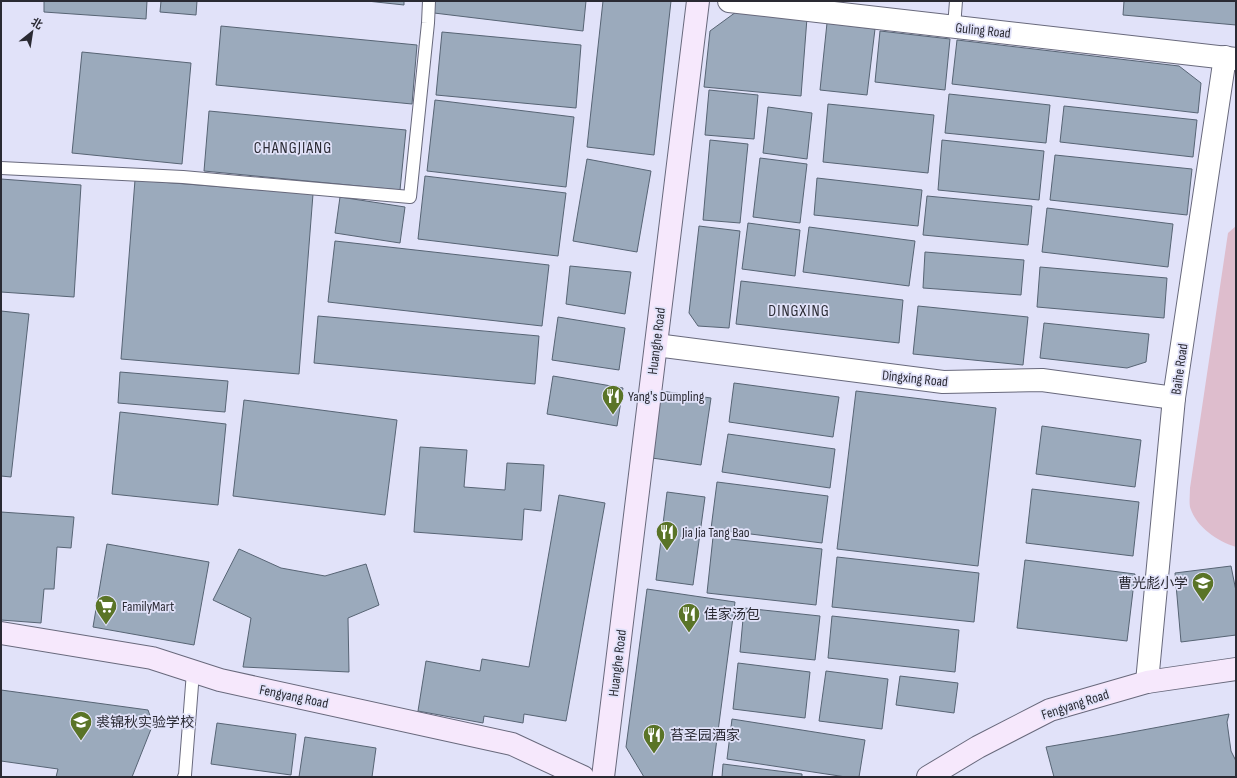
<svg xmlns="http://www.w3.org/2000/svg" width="1237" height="778" font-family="'Sofia Sans Condensed','Noto Sans SC',sans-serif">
<rect width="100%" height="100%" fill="#e1e2f9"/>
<path fill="#debdcd" d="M1236 226V547C1217 541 1196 527 1190 507 1189 501 1190 494 1190 488L1228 233Z"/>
<g fill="#9baabc" stroke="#576474">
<path d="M44 1H147L146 19 44 12Z"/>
<path d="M161 1H197L196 15 160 12Z"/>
<path d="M367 1H404V5Z"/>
<path d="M435 1H586L583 31 434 13Z"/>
<path d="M603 1H671L654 155 587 147Z"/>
<path d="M1124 1H1236V25L1123 15Z"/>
<path d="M736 12 807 18 801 96 704 87 710 31Z"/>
<path d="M827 23 875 29 867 95 820 90Z"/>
<path d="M221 26 417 45 412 104 216 85Z"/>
<path d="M880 31 950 39 945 90 875 82Z"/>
<path d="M442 32 581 45 576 108 436 95Z"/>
<path d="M957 40 1179 66 1201 83 1198 113 952 84Z"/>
<path d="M82 52 191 63 182 164 72 153Z"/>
<path d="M709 90 758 95 754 139 705 135Z"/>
<path d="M949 94 1050 105 1046 143 945 133Z"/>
<path d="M435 100 574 117 566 187 427 171Z"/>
<path d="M828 104 934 115 928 173 823 162Z"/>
<path d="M1064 106 1197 120 1193 157 1060 142Z"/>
<path d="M768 107 812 113 807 159 763 153Z"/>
<path d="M209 111 406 130 400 190 204 171Z"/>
<path d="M710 140 748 144 740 223 703 220Z"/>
<path d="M942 140 1044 151 1039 200 938 190Z"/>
<path d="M1055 155 1192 169 1187 215 1050 200Z"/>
<path d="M760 158 807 164 800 223 753 217Z"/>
<path d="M587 159 651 171 637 252 573 241Z"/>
<path d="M425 176 566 193 558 256 418 239Z"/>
<path d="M817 178 922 190 918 226 814 215Z"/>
<path d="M1 179 81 185 74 297 1 292Z"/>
<path d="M135 180 313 194 299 374 121 359Z"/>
<path d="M927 196 1032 206 1028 245 923 235Z"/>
<path d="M340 197 405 207 400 243 335 233Z"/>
<path d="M1047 208 1173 224 1168 267 1042 252Z"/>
<path d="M748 223 800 230 795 276 742 269Z"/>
<path d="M699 226 740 231 729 328 698 326 689 313Z"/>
<path d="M809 227 915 241 909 286 803 272Z"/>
<path d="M335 241 549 265 542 326 328 302Z"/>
<path d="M925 252 1024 260 1021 295 923 288Z"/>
<path d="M570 266 631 272 625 314 566 304Z"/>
<path d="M1040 267 1167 278 1164 318 1037 307Z"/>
<path d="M741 281 903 300 899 343 736 324Z"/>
<path d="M918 306 1028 317 1023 365 913 354Z"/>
<path d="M1 311 29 314 11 477 1 476Z"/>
<path d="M318 316 539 336 535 384 314 363Z"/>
<path d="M558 317 625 328 619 370 552 360Z"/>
<path d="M1044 323 1149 334 1146 362 1127 368 1040 358Z"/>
<path d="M120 372 228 381 225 412 118 403Z"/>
<path d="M553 376 623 388 617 426 547 414Z"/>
<path d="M734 383 839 397 833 437 729 422Z"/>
<path d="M661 391 711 398 701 465 652 458Z"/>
<path d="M856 391 996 408 978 566 837 549Z"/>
<path d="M244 400 397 420 385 515 233 496Z"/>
<path d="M120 412 226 424 218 505 112 494Z"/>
<path d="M1042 426 1141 440 1135 487 1036 474Z"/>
<path d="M728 434 835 449 830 488 722 472Z"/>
<path d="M420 447 467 450 464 487 505 490 507 463 544 465 541 511 524 509 522 540 414 532Z"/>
<path d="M717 482 828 496 822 543 711 529Z"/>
<path d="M1032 489 1139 502 1133 556 1026 543Z"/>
<path d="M667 492 705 497 693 585 656 580Z"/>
<path d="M559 495 605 503 566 721 524 714 523 723 484 716 483 723 418 711 426 661 480 671 482 659 529 667Z"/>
<path d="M1 512 74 517 71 548 57 547 54 589H44L41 623 1 620Z"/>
<path d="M713 537 822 549 816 605 707 593Z"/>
<path d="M107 544 209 562 194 645 93 627Z"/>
<path d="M239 549 281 568 325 576 366 564 379 605 348 618 349 672 243 667 251 618 213 600Z"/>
<path d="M837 557 979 573 974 622 832 607Z"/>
<path d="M1025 560 1135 574 1127 641 1017 628Z"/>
<path d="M1231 566 1236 591V635L1181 642 1175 573Z"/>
<path d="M647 589 735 602 712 777H644L626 747Z"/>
<path d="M744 608 820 616 815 660 740 652Z"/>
<path d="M832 616 959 630 955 672 828 658Z"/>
<path d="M738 663 810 672 805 718 733 709Z"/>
<path d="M826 671 888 679 882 729 819 721Z"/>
<path d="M900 676 958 683 954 713 896 705Z"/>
<path d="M1 690 148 710 153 724 132 777H56L58 769 1 761Z"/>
<path d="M1229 714 1227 722 1231 751 1236 761V777H1054L1046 747 1116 735Z"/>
<path d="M732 719 865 740 859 777H846L727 759Z"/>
<path d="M217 723 296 734 291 775 211 764Z"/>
<path d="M305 737 376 748 372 777H299Z"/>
<path d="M723 764 802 774V777H722Z"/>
</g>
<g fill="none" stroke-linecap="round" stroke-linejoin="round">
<g stroke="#68697c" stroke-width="14">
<g id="lane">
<path d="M954 27 956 1"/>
<path d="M1 168 183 177 410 197 428 23 429 1"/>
<path d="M184 777 185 775 193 672"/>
</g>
</g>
<g stroke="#68697c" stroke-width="24">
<g id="street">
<path d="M729 1 1236 59"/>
<path d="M656 345 943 382 1042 380 1174 398"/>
<path d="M1147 682 1174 398 1225 57"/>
</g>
</g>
<g stroke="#68697c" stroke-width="24">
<g id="secondary">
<path d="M1 633 152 658 220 680 512 744 583 777"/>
<path d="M603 777 698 1"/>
<path d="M928 777 978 747 1050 710 1147 682 1236 669"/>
</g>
</g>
<use href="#lane" stroke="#fff" stroke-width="12"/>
<use href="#street" stroke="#fff" stroke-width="22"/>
<use href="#secondary" stroke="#f6e8fc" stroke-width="22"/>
</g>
<defs>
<g id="restaurant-pin" transform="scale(1.15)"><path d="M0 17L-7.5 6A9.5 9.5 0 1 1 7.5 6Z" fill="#5a7427" stroke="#e1e2f9"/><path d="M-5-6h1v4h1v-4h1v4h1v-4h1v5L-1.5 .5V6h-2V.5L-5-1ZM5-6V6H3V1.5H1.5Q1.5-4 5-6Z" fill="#fff"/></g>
<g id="school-pin" transform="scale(1.15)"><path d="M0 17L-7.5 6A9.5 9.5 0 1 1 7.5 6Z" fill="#5a7427" stroke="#e1e2f9"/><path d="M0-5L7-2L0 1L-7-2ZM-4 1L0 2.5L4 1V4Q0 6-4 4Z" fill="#fff"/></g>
<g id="supermarket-pin" transform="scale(1.15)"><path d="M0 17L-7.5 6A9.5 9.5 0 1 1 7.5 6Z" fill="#5a7427" stroke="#e1e2f9"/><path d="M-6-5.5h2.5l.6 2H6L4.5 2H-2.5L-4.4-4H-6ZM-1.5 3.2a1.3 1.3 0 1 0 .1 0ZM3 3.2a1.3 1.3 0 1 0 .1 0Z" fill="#fff"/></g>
</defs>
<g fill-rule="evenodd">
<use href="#restaurant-pin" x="613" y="396"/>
<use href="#restaurant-pin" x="667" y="532"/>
<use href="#school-pin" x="1203" y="583"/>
<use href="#supermarket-pin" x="106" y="606"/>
<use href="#restaurant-pin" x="689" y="614"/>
<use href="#school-pin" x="81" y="722"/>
<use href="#restaurant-pin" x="654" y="735"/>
</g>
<g text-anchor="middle" stroke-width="3.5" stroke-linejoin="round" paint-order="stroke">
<g font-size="14" fill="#2a2a33" stroke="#e1e2f9">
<text transform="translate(983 30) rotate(6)" y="5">Guling Road</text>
<text transform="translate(656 341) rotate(-83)" y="5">Huanghe Road</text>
<text transform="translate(1179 369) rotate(-82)" y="5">Baihe Road</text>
<text transform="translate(915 378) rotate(6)" y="5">Dingxing Road</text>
<text transform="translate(617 663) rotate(-83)" y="5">Huanghe Road</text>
<text transform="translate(294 696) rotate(12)" y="5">Fengyang Road</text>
<text transform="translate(1075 704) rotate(-18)" y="5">Fengyang Road</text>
</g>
<g font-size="14" fill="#2a2a33" stroke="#e1e2f9" text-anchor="start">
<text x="628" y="401">Yang's Dumpling</text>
<text x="682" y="537">Jia Jia Tang Bao</text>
<text x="1188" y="588" text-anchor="end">曹光彪小学</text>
<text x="122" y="611">FamilyMart</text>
<text x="704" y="619">佳家汤包</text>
<text x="96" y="727">裘锦秋实验学校</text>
<text x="670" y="740">苔圣园酒家</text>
</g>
<g font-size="16" letter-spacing="1" fill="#2a2a33" stroke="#e1e2f9">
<text x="293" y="153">CHANGJIANG</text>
<text x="799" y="316">DINGXING</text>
</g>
</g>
<rect width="1237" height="778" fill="none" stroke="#2a2a33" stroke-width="4"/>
<g transform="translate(32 32) rotate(30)" stroke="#e1e2f9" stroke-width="3" paint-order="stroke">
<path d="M0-3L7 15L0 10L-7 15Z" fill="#2a2a33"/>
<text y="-6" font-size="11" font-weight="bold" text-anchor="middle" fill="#2a2a33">北</text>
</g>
</svg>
